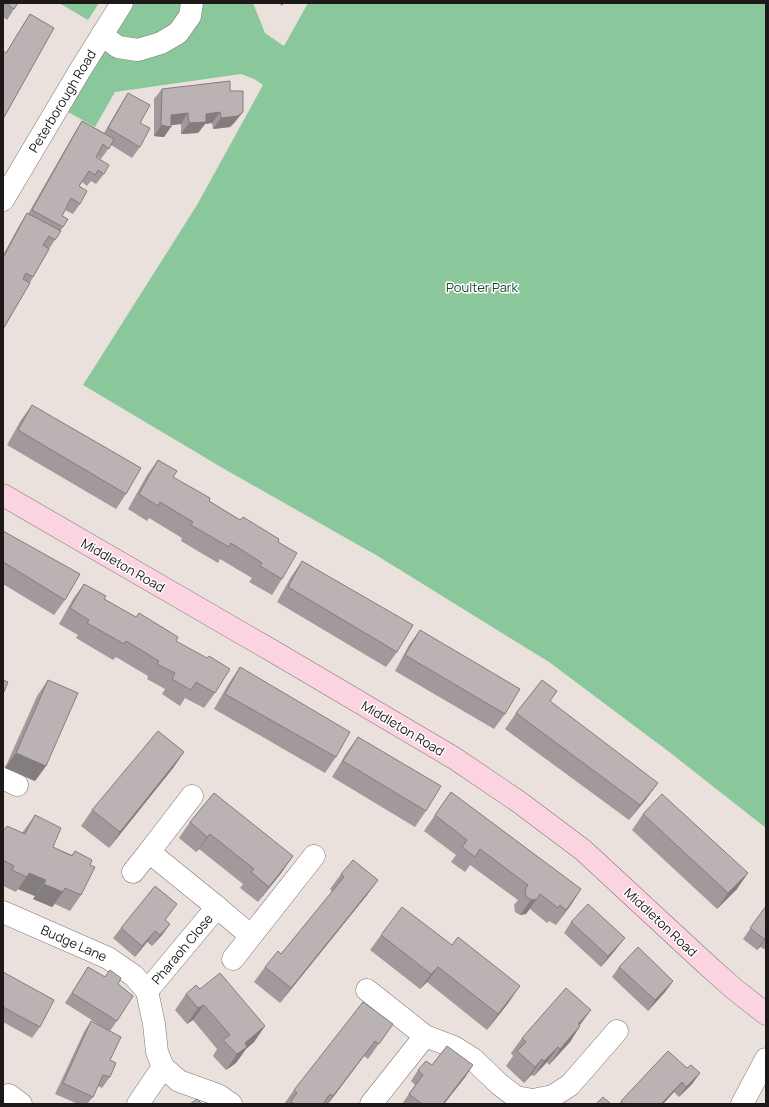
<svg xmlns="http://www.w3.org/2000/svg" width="769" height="1107" font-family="Manrope,sans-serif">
<rect width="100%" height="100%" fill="#eae1dd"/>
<g fill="#8ac89c">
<path d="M59 3H99L88 20Z"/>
<path d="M122 3H253L265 33 284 46 308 3H766V828L668 751 549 662 376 555 226 470 83 385 197 205 263 85 254 79 241 74 115 92 95 127 59 107Z"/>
</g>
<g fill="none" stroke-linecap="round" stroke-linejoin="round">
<g stroke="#7e7673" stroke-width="23">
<g id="street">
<path d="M102 35 118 47 138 50 161 43 178 33 190 16 192 3"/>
<path d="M3 200 79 72 122 3"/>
<path d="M3 778 17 785"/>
<path d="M149 852 192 796"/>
<path d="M133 872 149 852 217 907"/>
<path d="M3 912 108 958 134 976 147 991 154 1024 157 1052 163 1067 179 1081 218 1095 231 1104"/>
<path d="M251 936 314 856"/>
<path d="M367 990 425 1036"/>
<path d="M147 991 217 907 251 936 233 959"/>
<path d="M9 1095 21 1104"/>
<path d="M138 1104 163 1067"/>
<path d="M371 1104 425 1036 454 1047 473 1059 499 1084 516 1097 533 1100 553 1096 570 1085 617 1031"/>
<path d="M742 1104 766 1059"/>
</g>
</g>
<g stroke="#7e7673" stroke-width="23">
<path id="secondary" d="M3 495 276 653 454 758 519 802 583 850 705 963 733 988 766 1014"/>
</g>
<use href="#street" stroke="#fff" stroke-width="22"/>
<use href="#secondary" stroke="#fcd3e0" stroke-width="22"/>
</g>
<g fill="#a1999b">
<path d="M3 3H18L7 20 3 17Z"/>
<path d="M30 14 3 119 6 53 23 25Z"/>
<path d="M162 89 230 91 235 122 230 127 213 129 212 123 205 124 198 133 181 134V124L171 125 164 137 154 136V99Z"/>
<path d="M128 93 140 123V147L132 158 111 145 101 159 96 156V157L104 174 96 184 91 181 87 186 82 182 79 186 80 204 73 214 65 210 62 216 68 219 49 249 3 330V255L20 224 27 213 28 214 75 132 82 121 104 133 121 104Z"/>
<path d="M32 405 126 494 116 509 7 445 21 420Z"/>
<path d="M158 460 173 477 209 501 278 542 282 579 272 595 249 582 252 578 220 559 218 563 181 541 182 538 149 518 147 521 128 509 147 475Z"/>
<path d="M3 531 65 600 54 615 3 584Z"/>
<path d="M302 561 397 652 386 667 277 602 291 577Z"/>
<path d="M84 584 104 599 176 641 215 693 204 708 185 698 180 706 162 694 165 689 147 679 148 676 116 657 113 660 76 638 78 635 59 624 73 599Z"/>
<path d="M420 630 505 714 494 729 395 671 409 645Z"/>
<path d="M240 667 336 757 325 773 214 709 229 683Z"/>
<path d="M48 680 46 766 35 781 5 768 37 696Z"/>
<path d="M550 701 647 798 629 820 505 729 516 713Z"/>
<path d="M358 737 426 811 415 827 332 777 347 752Z"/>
<path d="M184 752 173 768 109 848 81 826 92 810Z"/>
<path d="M451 792 581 889 556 925 549 921 547 923 530 909 526 914 520 915 515 912 514 905 518 900 470 865 465 872 451 862 456 855 424 831Z"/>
<path d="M643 814 737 889 717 909 632 830Z"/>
<path d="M35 815 53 847 72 855 75 851 81 895 70 911 55 904 52 907 33 899 35 896 18 889 16 892 3 886V829L22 833Z"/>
<path d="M190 822 282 872 258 902 240 888 243 884 199 849 196 852 179 838Z"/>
<path d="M341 874 378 880 367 895 280 1003 254 982 265 967 281 954 332 892 330 889Z"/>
<path d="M766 906V950L760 947 757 950 743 939Z"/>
<path d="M165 920 170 924 162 935 152 946 147 942 135 957 113 938 121 928Z"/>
<path d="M571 922 617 948 601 967 564 933Z"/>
<path d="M381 935 509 1002 487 1030 427 982 420 989 370 950Z"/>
<path d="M88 967 105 977 110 970 118 984 117 1021 110 1031V1077L102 1088 98 1086 93 1097 87 1104H78L55 1094 84 1032 91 1021 101 1026 65 1003Z"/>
<path d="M619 967 673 981 665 992 648 1011 612 977Z"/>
<path d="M3 972 40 1027 32 1038 3 1022Z"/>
<path d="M200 989 265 1026 254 1042 246 1049 236 1063 226 1070 213 1056 217 1049 193 1020 187 1024 175 1010 186 994Z"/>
<path d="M393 1024 368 1059 364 1056 328 1104H284L294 1090Z"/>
<path d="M580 1026 570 1042 549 1065 547 1062 534 1076 531 1075 524 1083 506 1066 513 1056 511 1053 522 1038Z"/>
<path d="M687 1068 700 1073 692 1084 679 1097 674 1092 663 1104H619L621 1101Z"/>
<path d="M418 1070 466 1076 444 1104H402L415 1085 411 1081Z"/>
</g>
<g fill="#837d7e">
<path d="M282 3H286L280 6Z"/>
<path d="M220 112 212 123 205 124 198 133 181 134 189 123 206 114Z"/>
<path d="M243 112 235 122 230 127 213 129 221 118Z"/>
<path d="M188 113 181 124 165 126 171 127 164 137 154 136 161 125 171 115Z"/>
<path d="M184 752 173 768 109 848 120 832Z"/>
<path d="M16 753 46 766 35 781 5 768Z"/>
<path d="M658 783 647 798 629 820 640 805Z"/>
<path d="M210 834 199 849 196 852 207 837Z"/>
<path d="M293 856 282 872 258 902 269 887Z"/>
<path d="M29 873 46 880 35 896 18 889Z"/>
<path d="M748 873 737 889 717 909 728 893Z"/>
<path d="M378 880 367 895 280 1003 291 988Z"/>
<path d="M44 884 63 892 52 907 33 899Z"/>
<path d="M581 889 571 905 556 925 566 910Z"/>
<path d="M540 894 526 914 520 915 531 900Z"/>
<path d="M170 924 162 935 152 946 160 935Z"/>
<path d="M155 931 147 942 135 957 142 946Z"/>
<path d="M766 937 760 947 757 950 764 939Z"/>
<path d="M625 938 617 948 601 967 608 956Z"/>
<path d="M438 967 427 982 420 989 431 974Z"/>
<path d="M673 981 665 992 648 1011 655 1000Z"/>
<path d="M520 986 509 1002 487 1030 498 1014Z"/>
<path d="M204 1005 193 1020 187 1024 198 1008Z"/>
<path d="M591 1010 580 1025 578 1024Z"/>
<path d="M265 1026 254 1042 246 1049 236 1063 226 1070 245 1043Z"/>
<path d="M580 1026 570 1042 549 1065 560 1049Z"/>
<path d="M375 1041 364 1056 328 1104 333 1096Z"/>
<path d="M558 1047 547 1062 534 1076 544 1061Z"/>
<path d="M542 1059 531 1075 524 1083 535 1067Z"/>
<path d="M473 1065 466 1076 444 1104H443Z"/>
<path d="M700 1073 692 1084 679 1097 686 1087Z"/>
<path d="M682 1082 674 1092 663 1104H661Z"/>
</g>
<g fill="#bbb2b4" stroke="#837d7e">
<path d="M8 3H18L14 9 8 5Z"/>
<path d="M30 14 54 28 3 119V51L6 53Z"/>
<path d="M230 81V91H243V112L238 116 221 118 220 112 206 114V122L189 123 188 113 171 115V127L161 125 162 89Z"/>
<path d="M128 93 150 105 140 123 150 128 140 147 108 128Z"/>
<path d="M82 121 114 139 109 149 103 144 96 157 109 165 104 174 98 170 95 175 89 171 79 186 87 191 80 204 71 198 62 216 68 219 63 227 32 210Z"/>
<path d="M27 213 61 231 55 240 49 236 43 245 49 249 33 277 26 273 23 279 30 283 3 329V258Z"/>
<path d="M32 405 141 468 126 494 18 430Z"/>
<path d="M158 460 177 471 173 477 210 498 209 501 240 520 243 517 279 539 278 542 297 553 282 579 260 566 262 563 231 543 229 547 191 525 193 522 160 502 158 506 139 494Z"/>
<path d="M3 531 80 574 65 600 3 562Z"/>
<path d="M302 561 413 625 397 652 288 587Z"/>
<path d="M84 584 106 596 104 599 136 617 139 613 178 637 176 641 207 658 209 656 230 669 215 693 196 682 191 690 172 679 175 673 157 664 159 661 126 641 124 644 87 623 89 620 70 608Z"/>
<path d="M420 630 520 689 505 714 405 655Z"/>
<path d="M240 667 350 732 336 757 225 694Z"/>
<path d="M3 680 8 682 3 694Z"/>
<path d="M48 680 78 693 46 766 16 753Z"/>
<path d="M542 680 557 691 550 701 658 783 640 805 516 713Z"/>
<path d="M158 731 184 752 120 832 92 810Z"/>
<path d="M358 737 441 786 426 811 343 761Z"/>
<path d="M451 792 581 889 566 910 560 905 558 908 540 894 537 899 531 900 526 896 525 890 528 885 480 849 475 857 462 847 467 840 435 815Z"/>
<path d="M214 793 293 856 269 887 251 872 254 869 210 834 207 837 190 822Z"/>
<path d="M662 794 748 873 728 893 643 814Z"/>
<path d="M35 815 61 828 53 847 72 856 75 851 92 860 90 865 95 867 81 895 65 888 63 892 44 884 46 880 29 873 27 877 12 870 14 866 3 860V829H5L7 826 25 834Z"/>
<path d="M353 860 378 880 291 988 265 967 278 951 281 954 344 877 341 874Z"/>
<path d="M155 886 177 904 165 920 170 924 160 935 155 931 142 946 121 928Z"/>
<path d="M588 904 625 938 608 956 571 922Z"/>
<path d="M766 906V937L764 939 750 928Z"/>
<path d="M402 907 452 945 458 937 520 986 498 1014 438 967 431 974 381 935Z"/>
<path d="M638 947 673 981 655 1000 619 967Z"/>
<path d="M88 967 105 977 110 970 121 978 118 984 133 996 117 1021 72 993Z"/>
<path d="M3 972 54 1000 40 1027 3 1007Z"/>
<path d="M220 973 265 1026 245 1043 247 1047 237 1054 223 1040 230 1035 204 1005 198 1008 186 994 196 985 200 989Z"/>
<path d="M566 988 591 1010 578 1024 580 1026 560 1049 558 1047 544 1061 542 1059 535 1067 517 1051 526 1042 522 1038Z"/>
<path d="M363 1002 393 1024 379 1044 375 1041 333 1096 330 1094 323 1104H294L291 1101 297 1093 294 1090Z"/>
<path d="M91 1021 121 1037 110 1060 116 1063 110 1077 103 1075 93 1097 63 1083Z"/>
<path d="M447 1046 473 1065 443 1104H422L409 1094 423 1075 418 1070 426 1061 432 1065Z"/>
<path d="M668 1051 687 1068 691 1065 700 1073 686 1087 682 1082 661 1104H624L621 1101Z"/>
<path d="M603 1097 611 1104H596Z"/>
<path d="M197 1099 202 1104H190Z"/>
</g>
<g text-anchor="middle" stroke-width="3" stroke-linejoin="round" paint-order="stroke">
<g font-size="13" fill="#1c1918" stroke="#fff">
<text transform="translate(62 101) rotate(-59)" y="5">Peterborough Road</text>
<text transform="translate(123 565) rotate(30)" y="5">Middleton Road</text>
<text transform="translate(403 728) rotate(31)" y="5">Middleton Road</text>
<text transform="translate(661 922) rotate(43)" y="5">Middleton Road</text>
<text transform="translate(74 943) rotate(24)" y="5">Budge Lane</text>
<text transform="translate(182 949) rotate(-50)" y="5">Pharaoh Close</text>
</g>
<g font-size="13" fill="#1a3e26" stroke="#fff">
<text x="482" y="292">Poulter Park</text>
</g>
</g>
<rect width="769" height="1107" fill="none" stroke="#1c1918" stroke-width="8"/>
</svg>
